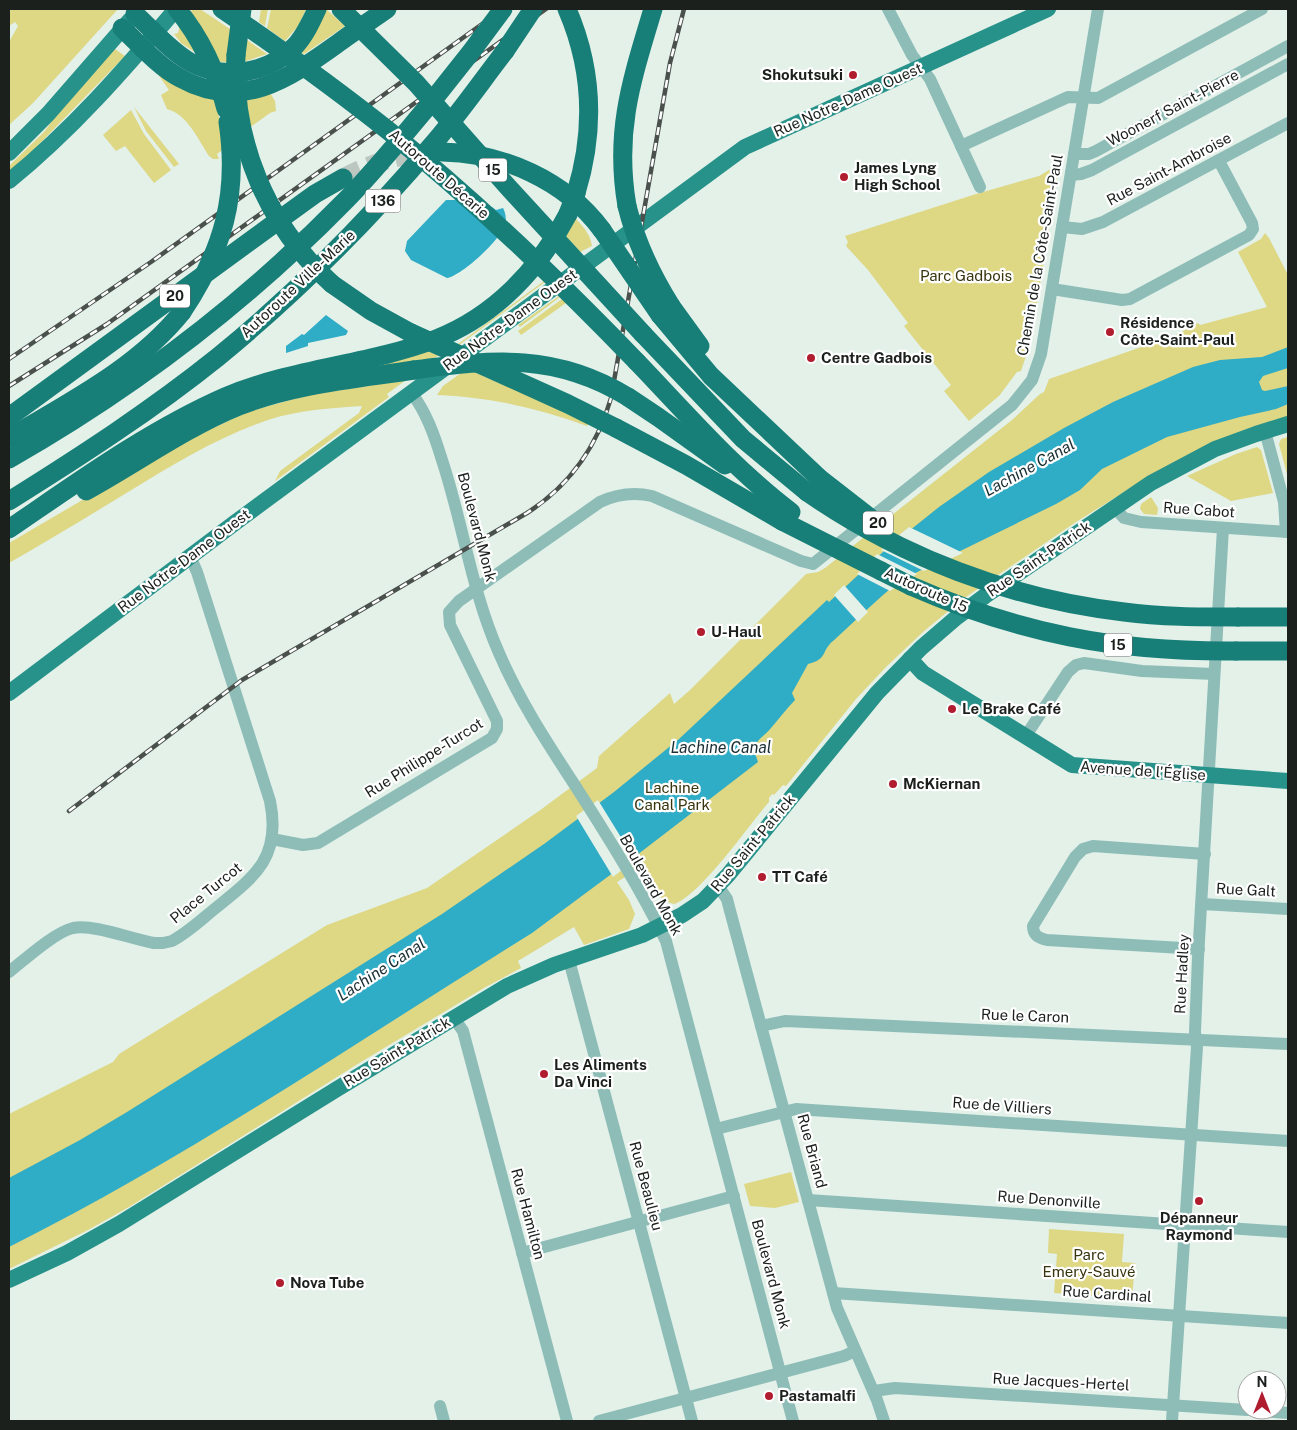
<svg xmlns="http://www.w3.org/2000/svg" width="1297" height="1430" font-family="'Public Sans',sans-serif">
<rect width="100%" height="100%" fill="#e3f1e9"/>
<g fill="#ded784">
<path d="M14 9H118L33 103 9 125V42L18 26 15 22 9 26V11Z"/>
<path d="M193 9H200L233 31 230 63 215 61 188 14Z"/>
<path d="M261 9H268L265 26 259 22Z"/>
<path d="M271 9H306L299 25 285 41 267 28Z"/>
<path d="M326 9 345 26 304 54 300 52Z"/>
<path d="M180 24 199 55 181 43 174 34 178 33Z"/>
<path d="M247 40 267 54 243 62Z"/>
<path d="M115 49 125 56 11 173 9 166 44 132 76 89Z"/>
<path d="M157 73 216 98 224 149 217 154 219 159H213L209 156C198 139 187 114 167 109L161 95 169 90Z"/>
<path d="M270 93 275 101 276 111 270 113 249 128 244 99Z"/>
<path d="M134 107 179 164 174 167 146 131Z"/>
<path d="M131 110 144 134 171 170 154 183 125 146 116 151 103 135Z"/>
<path d="M1057 160H1060L1031 341 1021 371 1017 372 999 396 969 421 944 391 951 385 904 326 908 323 868 270 846 246 848 242 845 236 976 194 1039 176 1054 167Z"/>
<path d="M573 216C582 225 590 233 592 246L580 252 564 234Z"/>
<path d="M1265 233 1269 238 1288 275V417L1158 471 1076 522 963 599 923 632 886 667 856 699 786 786 783 785 774 795 772 794 769 798V802C748 826 701 895 674 904 655 899 650 883 640 868L617 882 629 900 635 914 629 929 584 945 574 927 518 961 521 968 484 988 361 1062 129 1207 88 1230 9 1269V1114L113 1062 119 1054 327 925 427 888 539 811 597 768 599 756 670 693 674 704 690 690 806 574 818 572 825 568 1012 420 1040 394 1044 392 1049 379 1176 335 1198 323 1200 325 1267 307 1238 252 1261 239Z"/>
<path d="M544 281 545 282 440 359 439 358Z"/>
<path d="M559 296 560 297 520 327 518 325Z"/>
<path d="M562 299 566 303 521 335 518 331Z"/>
<path d="M431 348 442 353 432 360 430 358 426 361 313 382Z"/>
<path d="M489 353 493 355 479 373 483 376 589 422 587 426C539 408 489 397 437 395L443 386Z"/>
<path d="M406 380 387 394 389 397 275 481 280 471 359 413 362 406C331 408 298 410 268 420 220 436 176 463 133 489 92 514 51 539 9 563V543L178 444 250 411 309 395Z"/>
<path d="M1288 437V478L1279 444 1281 439Z"/>
<path d="M1257 447 1261 450 1273 493 1231 501 1187 476 1236 454Z"/>
<path d="M1151 497 1158 508 1157 515 1144 514 1140 509 1141 504Z"/>
<path d="M791 1172 799 1202 775 1208 750 1206 744 1184Z"/>
<path d="M1049 1229 1124 1234 1122 1262 1135 1263 1132 1299 1054 1293 1057 1254 1048 1253Z"/>
</g>
<g fill="#2facc6">
<path d="M446 200H460L492 207 496 210 503 208C506 214 507 220 504 227 499 241 461 276 447 278L411 260 405 251 407 241Z"/>
<path d="M326 315 348 331 346 335 308 343V346L286 353V346L302 334 304 335Z"/>
<path d="M1288 347V368L1263 376 1259 382 1262 390 1265 391 1288 386V404L1276 409 1240 417 1167 437 1102 469 1080 490 1056 504 901 580C877 599 855 621 833 641 821 651 828 659 808 664L792 693 795 700C786 709 779 719 771 728 760 741 750 741 758 762L637 855 532 933C359 1040 191 1156 9 1247V1178L80 1140 127 1112 442 914 544 844 614 792 679 739 827 600 829 602 884 551 939 507 989 472 1064 428 1113 402 1193 367 1220 360 1262 357Z"/>
</g>
<g fill="#e3f1e9">
<path d="M909 527 930 537 963 553 924 571 881 550Z"/>
<path d="M877 554 917 574 890 591 857 574Z"/>
<path d="M844 585 868 612 858 622 834 595Z"/>
<path d="M598 800 635 860 613 877 576 816Z"/>
</g>
<g fill="none" stroke-linecap="round" stroke-linejoin="round">
<path stroke="#bbc7c0" stroke-width="19" stroke-dasharray="19 9" stroke-linecap="butt" d="M343 178C369 164 398 155 428 152"/>
<g stroke="#8ebdb8" stroke-width="12">
<path d="M888 9 912 55 930 79 980 187"/>
<path d="M961 146 1068 97 1098 98 1262 9"/>
<path d="M1074 154H1089L1096 151 1288 46"/>
<path d="M1071 175 1081 174 1092 170 1288 64"/>
<path d="M1062 227 1082 229 1103 222 1288 123"/>
<path d="M1052 289 1122 300 1130 299 1249 235 1253 229 1252 223 1219 161"/>
<path d="M411 392C426 412 434 434 441 457 463 522 471 590 499 653 519 700 548 744 576 787 608 837 640 888 666 941L793 1421"/>
<path d="M1265 431 1284 502 1286 532"/>
<path d="M1114 507 1124 518 1141 522 1288 532"/>
<path d="M1025 737 1068 672 1076 665 1084 663 1142 671 1214 674"/>
<path d="M272 839 303 845 318 843 492 738 497 729V721L450 625 449 612 459 601 600 502C617 494 634 492 652 496L801 561 813 564 1012 405 1032 380 1041 354 1098 9"/>
<path d="M718 886 727 899 729 907 837 1308 877 1400 884 1421"/>
<path d="M1202 904 1288 909"/>
<path d="M1199 949 1047 940C1038 938 1033 935 1033 926L1075 857 1083 849 1093 846 1205 854"/>
<path d="M569 960 692 1421"/>
<path d="M9 972C24 960 55 932 73 928 94 924 131 939 154 943H163L172 941C187 933 200 921 212 911 253 878 282 859 270 801L197 572 190 556"/>
<path d="M454 1018 463 1031 567 1421"/>
<path d="M761 1026 785 1021 1288 1044"/>
<path d="M716 1129 796 1109 1288 1141"/>
<path d="M808 1200 1288 1232"/>
<path d="M522 1253 734 1196"/>
<path d="M833 1293 1288 1323"/>
<path d="M874 1391 895 1388 1247 1410"/>
<path d="M440 1406 444 1421"/>
<path d="M1249 1410 1288 1413"/>
<path d="M599 1421 844 1356 855 1351"/>
<path d="M1172 1421 1197 1047 1195 1032 1198 958 1223 528"/>
</g>
<g stroke="#27928a" stroke-width="16">
<path d="M9 153 48 114 130 20"/>
<path d="M9 181C72 130 124 70 176 9"/>
<path d="M910 659 923 673 1072 765 1288 781"/>
<path d="M9 693 236 522 745 147 1048 9"/>
<path d="M9 1280 67 1253 119 1224 337 1089 507 986 554 965 642 935 682 915 703 901 728 875 877 693 921 648 957 617 985 596 1151 483 1215 449 1256 434 1288 424"/>
</g>
<g stroke="#177f78" stroke-width="19">
<path d="M567 9C593 69 595 131 576 193"/>
<path d="M135 14C153 30 169 50 190 62 224 81 269 74 296 45 305 35 311 22 317 9"/>
<path d="M122 28C140 45 158 66 180 78 241 112 288 79 337 44 353 32 370 21 387 9"/>
<path d="M236 55 242 9"/>
<path d="M442 152C503 153 565 180 602 230"/>
<path d="M627 206C614 131 632 79 653 9"/>
<path d="M332 284 371 311 411 333"/>
<path d="M671 306 700 346"/>
<path d="M660 315 711 376 819 478"/>
<path d="M643 334 743 439 807 492"/>
<path d="M637 362C686 413 734 469 791 512"/>
<path d="M628 397 658 417 725 465"/>
<path d="M9 417 268 228 315 194 343 178"/>
<path d="M616 428 686 465 782 521"/>
<path d="M9 438C69 402 137 368 182 312"/>
<path d="M9 459C132 389 245 303 344 202 374 172 401 138 429 105"/>
<path d="M86 491C137 463 185 428 239 406 295 384 356 379 414 370"/>
<path d="M9 501C81 456 152 410 218 357 296 293 368 221 433 144 459 114 481 82 505 51"/>
<path d="M9 529C78 482 148 431 225 397 293 368 368 365 436 339 495 316 539 269 568 214"/>
<path d="M881 571 911 586"/>
<path d="M1238 617H1288"/>
<path d="M1236 651H1288"/>
</g>
<g stroke="#4a514d" stroke-width="4.5">
<g id="rail">
<path d="M9 359 151 262 503 9"/>
<path d="M9 386 107 324 546 9"/>
<path d="M69 811 242 680 527 513C569 486 597 447 611 398L670 63 684 9"/>
</g>
</g>
<use href="#rail" stroke="#fff" stroke-width="2.5" stroke-dasharray="8" stroke-linecap="butt"/>
<g stroke="#177f78" stroke-width="19">
<path d="M177 9C201 38 217 73 226 109"/>
<path d="M222 9C279 48 336 89 390 132 478 203 559 281 637 362"/>
<path d="M341 9 416 83 508 187 643 334"/>
<path d="M505 51 533 9"/>
<path d="M236 55C232 142 267 225 332 284"/>
<path d="M429 105 471 52 503 9"/>
<path d="M627 206C636 243 651 274 671 306"/>
<path d="M568 214 576 193"/>
<path d="M602 230 660 315"/>
<path d="M182 312C223 251 239 195 228 122"/>
<path d="M411 333 568 404 616 428"/>
<path d="M414 370C494 359 556 353 628 397"/>
<path d="M819 478 882 527"/>
<path d="M807 492C901 557 1010 599 1124 612 1161 617 1200 617 1238 617"/>
<path d="M782 521 881 571"/>
<path d="M911 586C1021 634 1116 652 1236 651"/>
</g>
</g>
<g fill="#b01d2f" stroke="#fff" stroke-width="2">
<circle cx="853" cy="75" r="5"/>
<circle cx="844" cy="177" r="5"/>
<circle cx="1110" cy="332" r="5"/>
<circle cx="811" cy="358" r="5"/>
<circle cx="701" cy="632" r="5"/>
<circle cx="952" cy="709" r="5"/>
<circle cx="893" cy="784" r="5"/>
<circle cx="762" cy="877" r="5"/>
<circle cx="544" cy="1074" r="5"/>
<circle cx="1199" cy="1201" r="5"/>
<circle cx="280" cy="1283" r="5"/>
<circle cx="769" cy="1396" r="5"/>
</g>
<g text-anchor="middle" stroke-width="4.5" stroke-linejoin="round" paint-order="stroke">
<g fill="#fff" stroke="#5f6361" stroke-width="1">
<rect x="479" y="158.5" width="28" height="23" rx="4"/>
<rect x="365.5" y="189.5" width="35" height="23" rx="4"/>
<rect x="160" y="284.5" width="30" height="23" rx="4"/>
<rect x="863" y="511.5" width="30" height="23" rx="4"/>
<rect x="1104" y="633.5" width="28" height="23" rx="4"/>
</g>
<g font-size="14" font-weight="bold" fill="#1b201d">
<text x="493" y="175">15</text>
<text x="383" y="206">136</text>
<text x="175" y="301">20</text>
<text x="878" y="528">20</text>
<text x="1118" y="650">15</text>
</g>
<g font-size="15" font-weight="bold" fill="#1b201d" stroke="#fff" text-anchor="start">
<text x="843" y="80" text-anchor="end">Shokutsuki</text>
<text x="854" y="173">James Lyng<tspan x="854" dy="17">High School</tspan></text>
<text x="1120" y="328">Résidence<tspan x="1120" dy="17">Côte-Saint-Paul</tspan></text>
<text x="821" y="363">Centre Gadbois</text>
<text x="711" y="637">U-Haul</text>
<text x="962" y="714">Le Brake Café</text>
<text x="903" y="789">McKiernan</text>
<text x="772" y="882">TT Café</text>
<text x="554" y="1070">Les Aliments<tspan x="554" dy="17">Da Vinci</tspan></text>
<text x="1199" y="1223" text-anchor="middle">Dépanneur<tspan x="1199" dy="17">Raymond</tspan></text>
<text x="290" y="1288">Nova Tube</text>
<text x="779" y="1401">Pastamalfi</text>
</g>
<g font-size="15" fill="#1b201d" stroke="#fff">
<text transform="translate(848 100) rotate(-24)" y="5">Rue Notre-Dame Ouest</text>
<text transform="translate(1173 108) rotate(-28)" y="5">Woonerf Saint-Pierre</text>
<text transform="translate(1169 169) rotate(-28)" y="5">Rue Saint-Ambroise</text>
<text transform="translate(439 174) rotate(41)" y="5">Autoroute Décarie</text>
<text transform="translate(1040 255) rotate(-80)" y="5">Chemin de la Côte-Saint-Paul</text>
<text transform="translate(298 284) rotate(-43)" y="5">Autoroute Ville-Marie</text>
<text transform="translate(510 320) rotate(-36)" y="5">Rue Notre-Dame Ouest</text>
<text transform="translate(1199 510) rotate(4)" y="5">Rue Cabot</text>
<text transform="translate(477 527) rotate(75)" y="5">Boulevard Monk</text>
<text transform="translate(1039 559) rotate(-34)" y="5">Rue Saint-Patrick</text>
<text transform="translate(184 561) rotate(-37)" y="5">Rue Notre-Dame Ouest</text>
<text transform="translate(926 590) rotate(24)" y="5">Autoroute 15</text>
<text transform="translate(424 758) rotate(-32)" y="5">Rue Philippe-Turcot</text>
<text transform="translate(1143 771) rotate(4)" y="5">Avenue de l'Église</text>
<text transform="translate(753 843) rotate(-50)" y="5">Rue Saint-Patrick</text>
<text transform="translate(651 885) rotate(61)" y="5">Boulevard Monk</text>
<text transform="translate(1246 890) rotate(3)" y="5">Rue Galt</text>
<text transform="translate(206 893) rotate(-39)" y="5">Place Turcot</text>
<text transform="translate(1182 974) rotate(-87)" y="5">Rue Hadley</text>
<text transform="translate(1025 1016) rotate(2)" y="5">Rue le Caron</text>
<text transform="translate(397 1052) rotate(-31)" y="5">Rue Saint-Patrick</text>
<text transform="translate(1002 1106) rotate(4)" y="5">Rue de Villiers</text>
<text transform="translate(812 1151) rotate(75)" y="5">Rue Briand</text>
<text transform="translate(646 1186) rotate(75)" y="5">Rue Beaulieu</text>
<text transform="translate(1049 1200) rotate(4)" y="5">Rue Denonville</text>
<text transform="translate(528 1214) rotate(75)" y="5">Rue Hamilton</text>
<text transform="translate(771 1274) rotate(75)" y="5">Boulevard Monk</text>
<text transform="translate(1107 1294) rotate(4)" y="5">Rue Cardinal</text>
<text transform="translate(1061 1382) rotate(3)" y="5">Rue Jacques-Hertel</text>
</g>
<g font-size="15" fill="#38350f" stroke="#fff">
<text x="966" y="281">Parc Gadbois</text>
<text x="672" y="793">Lachine<tspan x="672" dy="17">Canal Park</tspan></text>
<text x="1089" y="1260">Parc<tspan x="1089" dy="17">Emery-Sauvé</tspan></text>
</g>
<g font-size="16" font-style="italic" fill="#1a2f34" stroke="#fff">
<text transform="translate(1029 467) rotate(-29)" y="6">Lachine Canal</text>
<text x="721" y="753">Lachine Canal</text>
<text transform="translate(381 969) rotate(-33)" y="6">Lachine Canal</text>
</g>
</g>
<rect width="1297" height="1430" fill="none" stroke="#1b201d" stroke-width="20"/>
<g transform="translate(1262 1395)"><circle r="24" fill="#ffffff" stroke="#a4a6a5"/>
<path d="M0-4L9 19L0 12L-9 19Z" fill="#b01d2f"/>
<text y="-8" font-size="14" font-weight="bold" text-anchor="middle" fill="#1b201d">N</text>
</g>
</svg>
